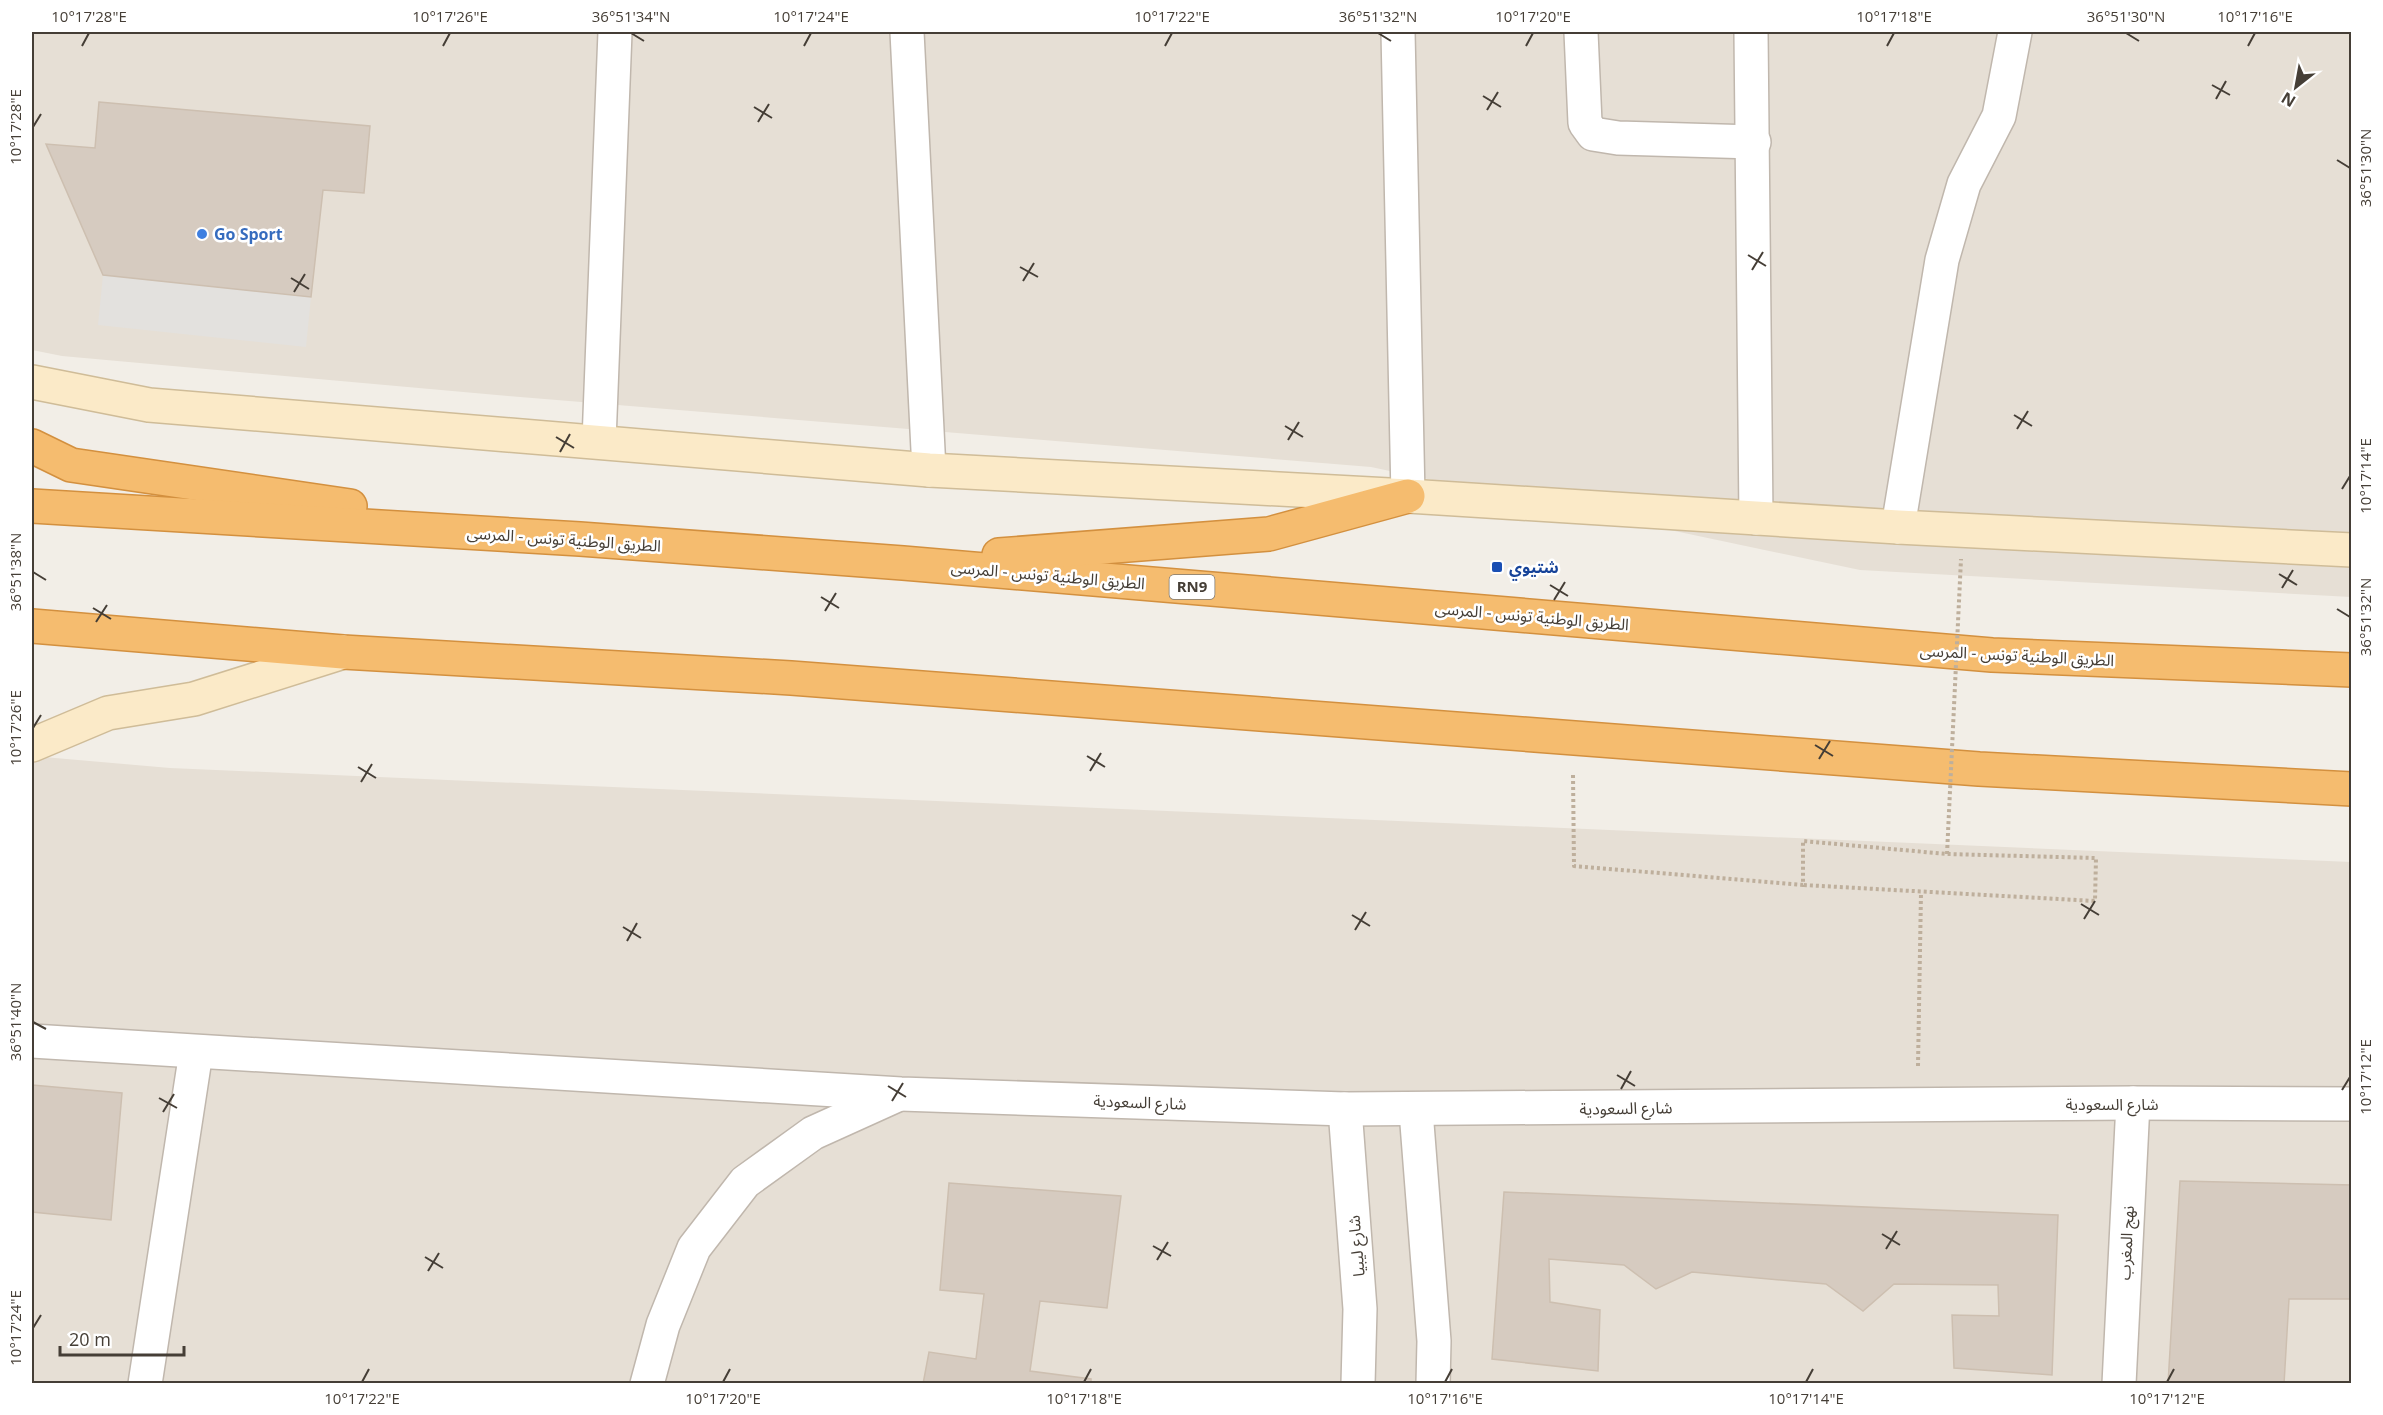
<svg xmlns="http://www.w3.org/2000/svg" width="2383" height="1415" font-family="'Open Sans','Noto Sans Arabic',sans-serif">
<rect width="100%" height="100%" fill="#f2eee7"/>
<g fill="#e6dfd5">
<path d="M32 32H2351V597L1860 570 1371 467 508 396 62 356 32 350Z"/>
<path d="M32 756 170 768 2351 862V1383H32Z"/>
</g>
<path fill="#e3e1de" d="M103 275 311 297 306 347 98 325Z"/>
<g fill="#d6cbc0" stroke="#cdbfb0" stroke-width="1.5">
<path d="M99 102 370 126 364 193 323 190 311 297 103 275 46 144 95 148Z"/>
<path d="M32 1085 122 1093 111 1220 32 1212Z"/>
<path d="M2180 1181 2352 1185V1299H2289L2284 1384H2168Z"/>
<path d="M949 1183 1121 1196 1107 1308 1040 1301 1030 1371 1091 1379V1384H923L929 1352 976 1359 984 1294 940 1290Z"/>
<path d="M1504 1192 2058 1215 2052 1375 1954 1368 1952 1315 1999 1316 1998 1285 1894 1284 1863 1311 1826 1284 1692 1272 1656 1289 1624 1265 1549 1259 1550 1302 1600 1310 1598 1371 1492 1359Z"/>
</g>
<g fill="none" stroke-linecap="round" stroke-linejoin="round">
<g stroke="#c0b7ad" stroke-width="36">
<g id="street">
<path d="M907 32 929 470"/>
<path d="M1398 32 1408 496"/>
<path d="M1581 32 1585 123 1593 134 1618 138 1754 142"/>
<path d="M1751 32 1756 518"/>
<path d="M599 441 615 32"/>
<path d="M1898 527 1942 260 1964 184 1999 116 2015 32"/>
<path d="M32 1041 901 1094 1345 1109 2133 1103 2352 1104"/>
<path d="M1345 1109 1360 1309 1358 1384"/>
<path d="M1416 1111 1434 1341 1433 1384"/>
<path d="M145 1384 196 1052"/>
<path d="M647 1384 663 1325 694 1248 745 1182 813 1133 897 1095"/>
<path d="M2119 1384 2133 1103"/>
</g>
</g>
<g stroke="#cfbc98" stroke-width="36">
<g id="secondary">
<path d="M32 382 149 405 929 470 1408 496 1898 527 2352 550"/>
<path d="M32 745 108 713 194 699 343 652"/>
</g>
</g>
<g stroke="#d3903f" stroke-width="36">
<g id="highway">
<path d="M32 446 71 465 350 506"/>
<path d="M32 506 580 539 903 563 1992 655 2352 670"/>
<path d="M999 555 1269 534 1408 496"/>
<path d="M32 626 343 652 791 678 1979 769 2352 789"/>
</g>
</g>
<g stroke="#beaf9c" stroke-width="4" stroke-dasharray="3 3" stroke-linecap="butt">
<path d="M1573 775 1574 866 1803 885V841L1947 854 2096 858 2095 901 1803 885"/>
<path d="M1918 1066 1921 893"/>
</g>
<use href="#street" stroke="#fff" stroke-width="33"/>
<use href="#secondary" stroke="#fbeac8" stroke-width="33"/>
<use href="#highway" stroke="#f5bc6f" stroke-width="33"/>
<path stroke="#beaf9c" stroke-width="4" stroke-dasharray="3 3" stroke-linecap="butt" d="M1947 854 1961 559"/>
</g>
<path fill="none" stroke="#453e36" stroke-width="2" d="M631 33 644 41M1378 33 1391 41M2126 33 2139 41M82 46 89 33M443 46 450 33M804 46 811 33M1165 46 1172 33M1526 46 1533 33M1887 46 1894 33M2248 46 2255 33M2212 85 2230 95M1483 96 1501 107M2216 99 2226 81M754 107 772 118M1487 110 1498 92M758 122 769 104M33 127 41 114M2337 160 2350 168M1748 255 1766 266M1020 267 1038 277M1752 270 1763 252M291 278 309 289M1023 281 1034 263M294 292 305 274M2014 415 2032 426M1285 426 1303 437M2017 429 2028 411M556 437 574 448M1288 440 1299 422M560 452 570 434M2342 489 2350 476M33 572 46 580M2279 574 2297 585M1550 585 1568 596M2282 588 2293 570M821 597 839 608M1554 600 1565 582M93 608 111 619M2337 609 2350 617M825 611 836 593M96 622 107 605M33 728 41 715M1815 745 1833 756M1087 756 1105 767M1819 759 1830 741M358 767 376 778M1090 771 1101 753M361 782 372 764M2081 904 2099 915M1352 915 1370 926M2084 919 2095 901M623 927 641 938M1355 930 1366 912M627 941 637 923M33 1022 46 1029M1617 1075 1635 1086M888 1086 906 1097M1621 1089 1631 1071M2342 1090 2350 1077M159 1098 177 1108M892 1101 903 1083M163 1112 174 1094M1882 1234 1900 1245M1153 1246 1171 1256M1886 1249 1897 1231M425 1257 443 1268M1157 1260 1168 1242M428 1271 439 1253M33 1328 41 1315M362 1382 369 1369M723 1382 730 1369M1084 1382 1091 1369M1445 1382 1452 1369M1806 1382 1813 1369M2167 1382 2174 1369"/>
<circle fill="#3f7fe0" stroke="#fff" stroke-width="2" cx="202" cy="234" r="6"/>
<rect fill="#1a4fb4" stroke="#fff" stroke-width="2" x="1491" y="561" width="12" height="12" rx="3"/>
<g text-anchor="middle" stroke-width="5" stroke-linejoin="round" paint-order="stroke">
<rect fill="#fff" stroke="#7d7872" stroke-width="1.5" x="1169.5" y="575" width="45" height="24" rx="4.5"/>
<g font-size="15" font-weight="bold" fill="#453e36">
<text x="1192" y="592">RN9</text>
</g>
<g font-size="16" font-weight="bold" fill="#366cbe" stroke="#fff" text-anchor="start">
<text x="214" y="240">Go Sport</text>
</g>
<g font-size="16" fill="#453e36" stroke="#fff">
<text transform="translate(564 539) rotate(4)" y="6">الطريق الوطنية تونس - المرسى</text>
<text transform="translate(1048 575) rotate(5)" y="6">الطريق الوطنية تونس - المرسى</text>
<text transform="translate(1532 616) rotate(5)" y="6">الطريق الوطنية تونس - المرسى</text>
<text transform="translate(2017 655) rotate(3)" y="6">الطريق الوطنية تونس - المرسى</text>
<text transform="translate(1140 1102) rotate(2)" y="6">شارع السعودية</text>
<text x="2112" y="1110">شارع السعودية</text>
<text transform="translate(1626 1108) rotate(-1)" y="6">شارع السعودية</text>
<text transform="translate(2126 1243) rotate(-87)" y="6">نهج المغرب</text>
<text transform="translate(1356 1246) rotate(-95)" y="6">شارع ليبيا</text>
</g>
<g font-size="16" font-weight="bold" fill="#164399" stroke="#fff" text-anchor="start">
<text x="1509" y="573">شتيوي</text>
</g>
</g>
<rect width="2383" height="1415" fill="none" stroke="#ffffff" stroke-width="66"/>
<g transform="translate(2296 87) rotate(211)" stroke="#ffffff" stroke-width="4.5" paint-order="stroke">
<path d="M0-4.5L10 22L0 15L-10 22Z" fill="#453e36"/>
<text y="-9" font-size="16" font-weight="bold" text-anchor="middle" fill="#453e36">N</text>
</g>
<path d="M60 1346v9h124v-9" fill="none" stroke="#453e36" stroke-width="3"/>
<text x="69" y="1346" font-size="18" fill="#453e36" stroke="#ffffff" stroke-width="4.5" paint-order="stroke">20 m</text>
<rect x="33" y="33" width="2317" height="1349" fill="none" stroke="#453e36" stroke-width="2"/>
<g font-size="15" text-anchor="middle" fill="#453e36">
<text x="89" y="22">10°17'28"E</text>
<text x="450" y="22">10°17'26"E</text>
<text x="631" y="22">36°51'34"N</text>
<text x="811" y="22">10°17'24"E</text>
<text x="1172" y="22">10°17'22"E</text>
<text x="1378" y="22">36°51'32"N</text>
<text x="1533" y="22">10°17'20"E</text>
<text x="1894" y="22">10°17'18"E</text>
<text x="2126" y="22">36°51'30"N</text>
<text x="2255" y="22">10°17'16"E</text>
<text transform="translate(16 127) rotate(-90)" y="5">10°17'28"E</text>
<text transform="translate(2366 168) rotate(-90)" y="5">36°51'30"N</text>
<text transform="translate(2366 476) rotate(-90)" y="5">10°17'14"E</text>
<text transform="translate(16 572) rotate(-90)" y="5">36°51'38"N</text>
<text transform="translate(2366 617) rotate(-90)" y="5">36°51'32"N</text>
<text transform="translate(16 728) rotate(-90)" y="5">10°17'26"E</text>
<text transform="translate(16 1022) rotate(-90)" y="5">36°51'40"N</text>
<text transform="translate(2366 1077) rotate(-90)" y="5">10°17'12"E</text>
<text transform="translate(16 1328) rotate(-90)" y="5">10°17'24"E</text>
<text x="362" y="1404">10°17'22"E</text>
<text x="723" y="1404">10°17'20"E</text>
<text x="1084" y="1404">10°17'18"E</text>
<text x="1445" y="1404">10°17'16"E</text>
<text x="1806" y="1404">10°17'14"E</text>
<text x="2167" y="1404">10°17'12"E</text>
</g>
</svg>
